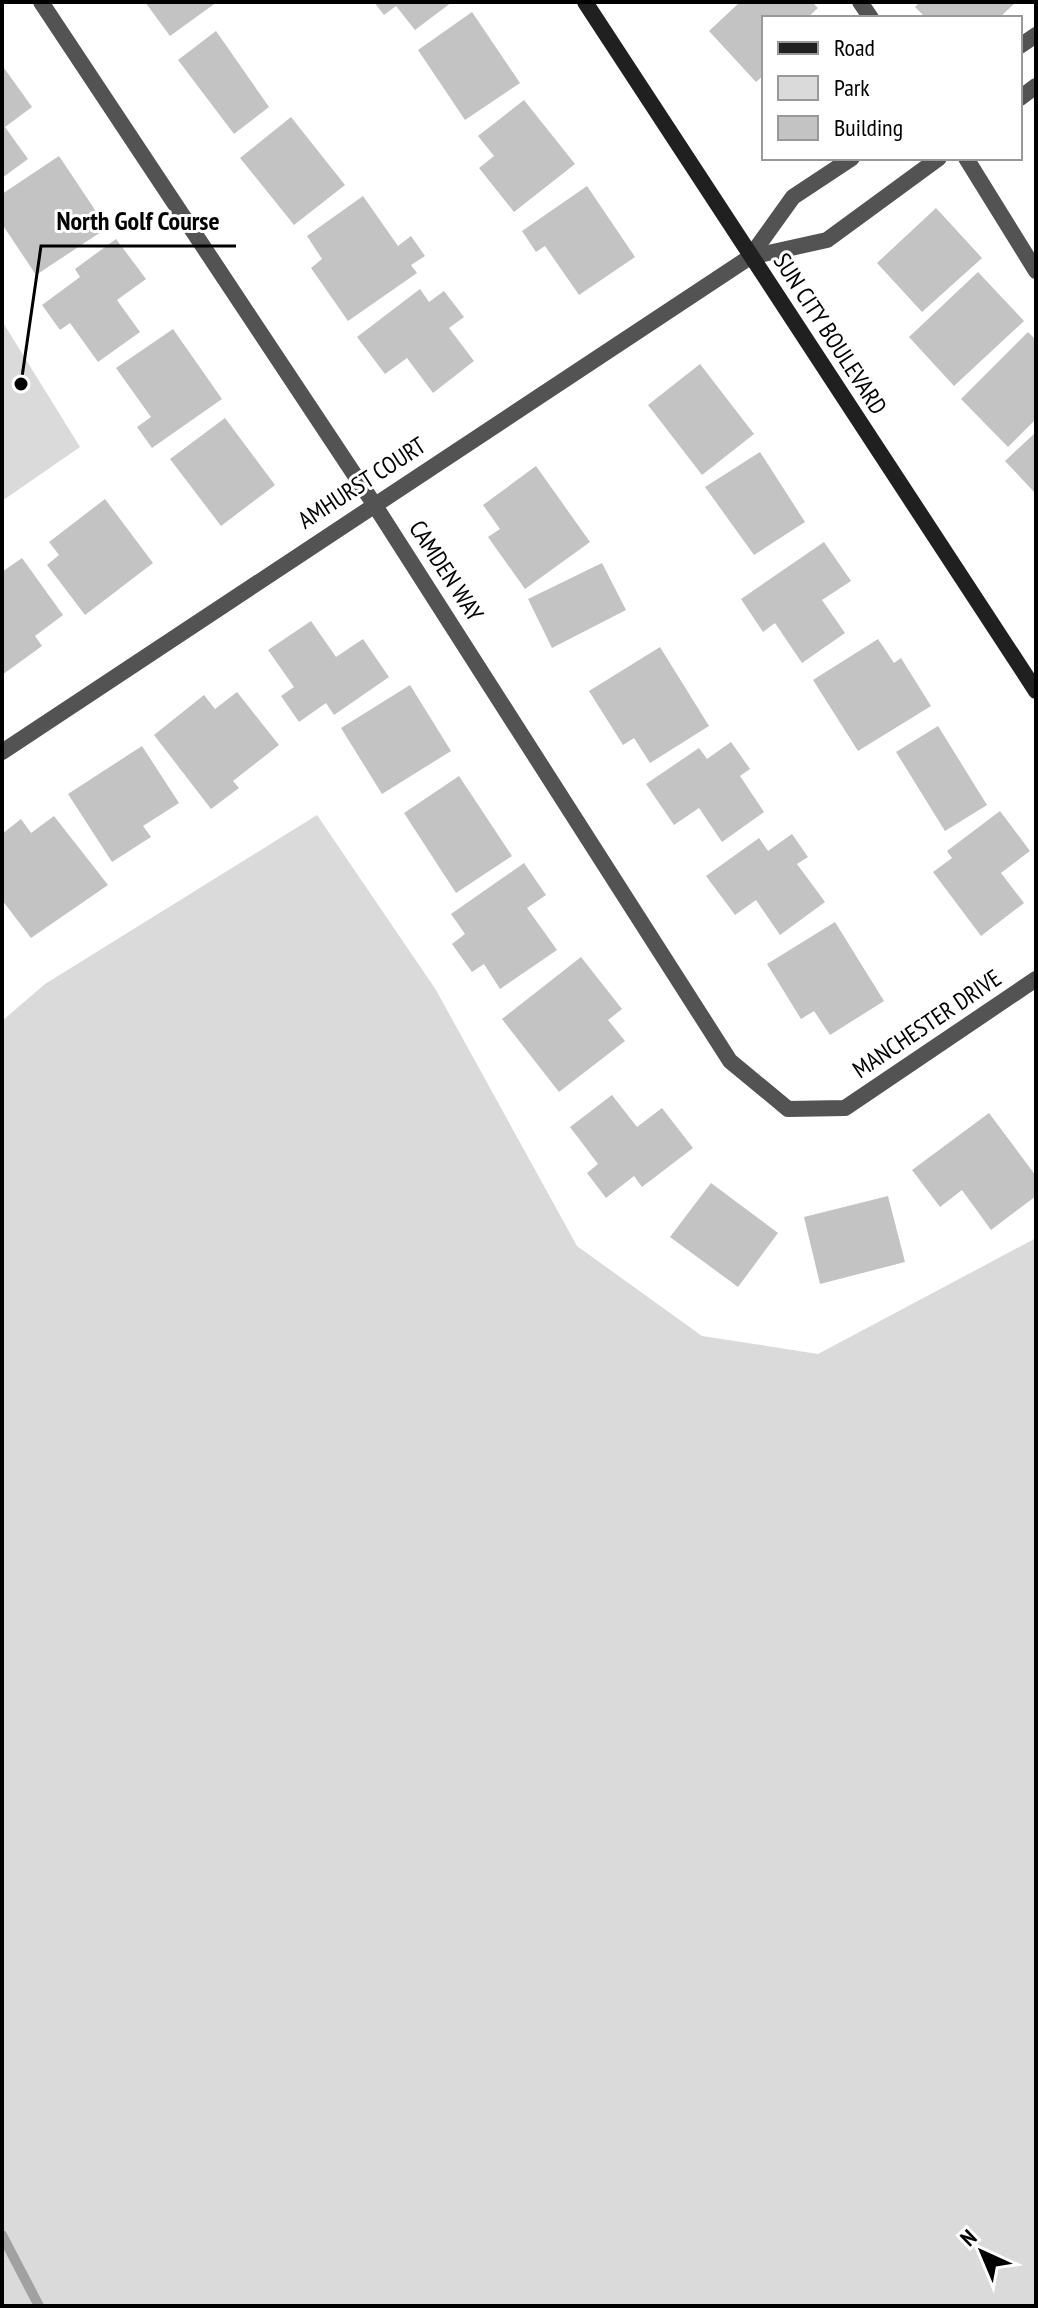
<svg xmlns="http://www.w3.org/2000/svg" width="1038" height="2308" font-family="'PT Sans Narrow',sans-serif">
<rect width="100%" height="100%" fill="#fff"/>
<g fill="#dadada">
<path d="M2 321 80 447 2 501Z"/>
<path d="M317 815 436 990 577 1246 702 1336 818 1354 1036 1238V2306H2V1021L45 984Z"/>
</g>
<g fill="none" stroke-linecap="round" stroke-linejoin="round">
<path stroke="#a1a1a1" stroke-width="10" d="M2 2235 39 2306"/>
</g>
<g fill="#c3c3c3">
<path d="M145 2H217L170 36Z"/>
<path d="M374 2H452L415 30 396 6 384 15Z"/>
<path d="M740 2H812L818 8 807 18H764V75L756 82 709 31Z"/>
<path d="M920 2H1016L999 18H926L915 7Z"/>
<path d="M472 12 520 83 465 120 418 50Z"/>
<path d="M216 31 269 107 234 134 178 60Z"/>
<path d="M4 68 32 107 5 127 28 159 2 178Z"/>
<path d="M524 100 575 164 514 212 479 168 494 156 478 136Z"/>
<path d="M291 117 345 185 294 225 240 158Z"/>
<path d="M59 156 107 228 36 275 2 224V194Z"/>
<path d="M587 186 635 257 579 295 545 246 536 252 522 231Z"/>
<path d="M363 196 398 246 411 236 425 256 411 265 417 273 348 321 311 268 322 259 307 236Z"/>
<path d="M936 208 982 258 922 312 877 263Z"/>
<path d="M116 239 146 279 117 300 140 332 98 362 70 323 60 330 42 305 80 277 75 269Z"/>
<path d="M978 272 1024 321 954 386 909 337Z"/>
<path d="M420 289 429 302 444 291 464 317 449 328 474 361 433 393 407 358 385 374 357 337Z"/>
<path d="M173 329 222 399 152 448 137 427 151 417 116 368Z"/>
<path d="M1028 332 1036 340V419L1008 447 961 399Z"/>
<path d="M700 364 754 434 702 475 648 405Z"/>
<path d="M225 418 275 485 221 526 170 459Z"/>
<path d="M1036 432V494L1005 461Z"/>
<path d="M760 452 805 522 754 555 705 487Z"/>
<path d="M536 466 590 542 525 589 488 537 500 529 483 505Z"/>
<path d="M105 499 153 563 85 615 47 565 59 555 49 542Z"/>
<path d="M824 542 851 581 822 600 845 633 802 663 775 623 763 632 741 599Z"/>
<path d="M22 558 63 615 35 636 42 646 2 675V572Z"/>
<path d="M602 563 626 610 552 648 528 599Z"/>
<path d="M311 621 336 657 363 639 389 677 334 715 326 703 299 722 281 696 294 687 268 650Z"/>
<path d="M878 639 894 663 901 658 931 706 858 751 813 680Z"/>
<path d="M660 647 709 726 650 763 634 738 623 745 589 691Z"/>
<path d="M410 685 451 751 382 794 341 728Z"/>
<path d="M237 692 279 745 233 781 239 788 211 809 154 735 204 695 215 709Z"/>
<path d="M938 726 987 805 945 831 896 752Z"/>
<path d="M731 742 750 769 740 776 764 812 722 842 699 808 674 825 646 784 699 748 707 759Z"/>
<path d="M142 746 179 803 143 826 151 837 112 862 68 794Z"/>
<path d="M459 776 512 856 456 893 404 813Z"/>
<path d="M1000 811 1030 851 1001 873 1024 903 981 936 933 872 952 858 947 851Z"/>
<path d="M54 816 108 885 31 938 2 900V834L21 819 31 833Z"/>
<path d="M792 834 808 857 797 864 825 902 780 935 756 900 735 915 706 876 759 838 768 851Z"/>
<path d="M524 863 546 895 527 908 557 950 500 989 484 964 472 972 452 944 465 934 451 914Z"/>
<path d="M835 922 884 1001 830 1035 814 1011 801 1019 767 964Z"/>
<path d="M581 957 622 1009 608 1020 625 1041 559 1092 502 1019Z"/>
<path d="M612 1095 637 1127 662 1108 693 1148 642 1187 634 1176 606 1198 587 1173 598 1164 570 1127Z"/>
<path d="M989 1113 1036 1176V1196L991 1230 962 1190 940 1207 912 1170Z"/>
<path d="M711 1183 778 1233 738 1287 670 1237Z"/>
<path d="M888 1196 905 1262 820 1284 804 1217Z"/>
</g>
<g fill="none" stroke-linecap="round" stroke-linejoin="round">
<g stroke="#535353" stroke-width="16">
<path d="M860 2 871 18"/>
<path d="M1020 46 1036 35"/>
<path d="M1020 98 1036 86"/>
<path d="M966 158 1036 271"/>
<path d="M750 257 827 240 939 158"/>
<path d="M750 257 793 197 852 158"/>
</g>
<g stroke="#535353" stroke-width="16">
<path d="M41 2 374 504 730 1061 788 1109 845 1108 1036 979"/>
<path d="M2 752 750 257"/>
</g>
<path stroke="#202020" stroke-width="16" d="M585 2 1036 691"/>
</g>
<g text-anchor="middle" stroke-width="6" stroke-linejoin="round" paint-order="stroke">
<g font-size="24" fill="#000" stroke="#fff">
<text transform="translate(830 334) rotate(57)" y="8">SUN CITY BOULEVARD</text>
<text transform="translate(362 483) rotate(-33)" y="8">AMHURST COURT</text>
<text transform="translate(446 571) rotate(57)" y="8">CAMDEN WAY</text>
<text transform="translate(927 1024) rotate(-34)" y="8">MANCHESTER DRIVE</text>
</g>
</g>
<path fill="none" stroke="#000" stroke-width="3" d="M21 384L41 246H236"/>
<circle fill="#000" stroke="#fff" stroke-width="3" cx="21" cy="384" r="8"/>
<g font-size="26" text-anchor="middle" font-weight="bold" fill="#000" stroke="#fff" stroke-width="6" stroke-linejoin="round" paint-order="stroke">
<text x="138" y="230">North Golf Course</text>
</g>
<rect width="1038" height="2308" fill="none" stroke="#000000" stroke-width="8"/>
<rect x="762" y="16" width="260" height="144" fill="#ffffff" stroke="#999999" stroke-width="2"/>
<rect x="778" y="42" width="40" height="12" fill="#202020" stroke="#999999" stroke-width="2"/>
<text x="834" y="56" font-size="24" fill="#000000">Road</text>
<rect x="778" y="76" width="40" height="24" fill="#dadada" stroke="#999999" stroke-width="2"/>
<text x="834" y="96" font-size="24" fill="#000000">Park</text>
<rect x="778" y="116" width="40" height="24" fill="#c3c3c3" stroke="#999999" stroke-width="2"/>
<text x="834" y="136" font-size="24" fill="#000000">Building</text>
<g transform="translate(982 2252) rotate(316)" stroke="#ffffff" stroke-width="6" paint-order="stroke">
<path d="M0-6L14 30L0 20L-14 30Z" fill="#000000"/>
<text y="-12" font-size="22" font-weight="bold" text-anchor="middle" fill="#000000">N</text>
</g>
</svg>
